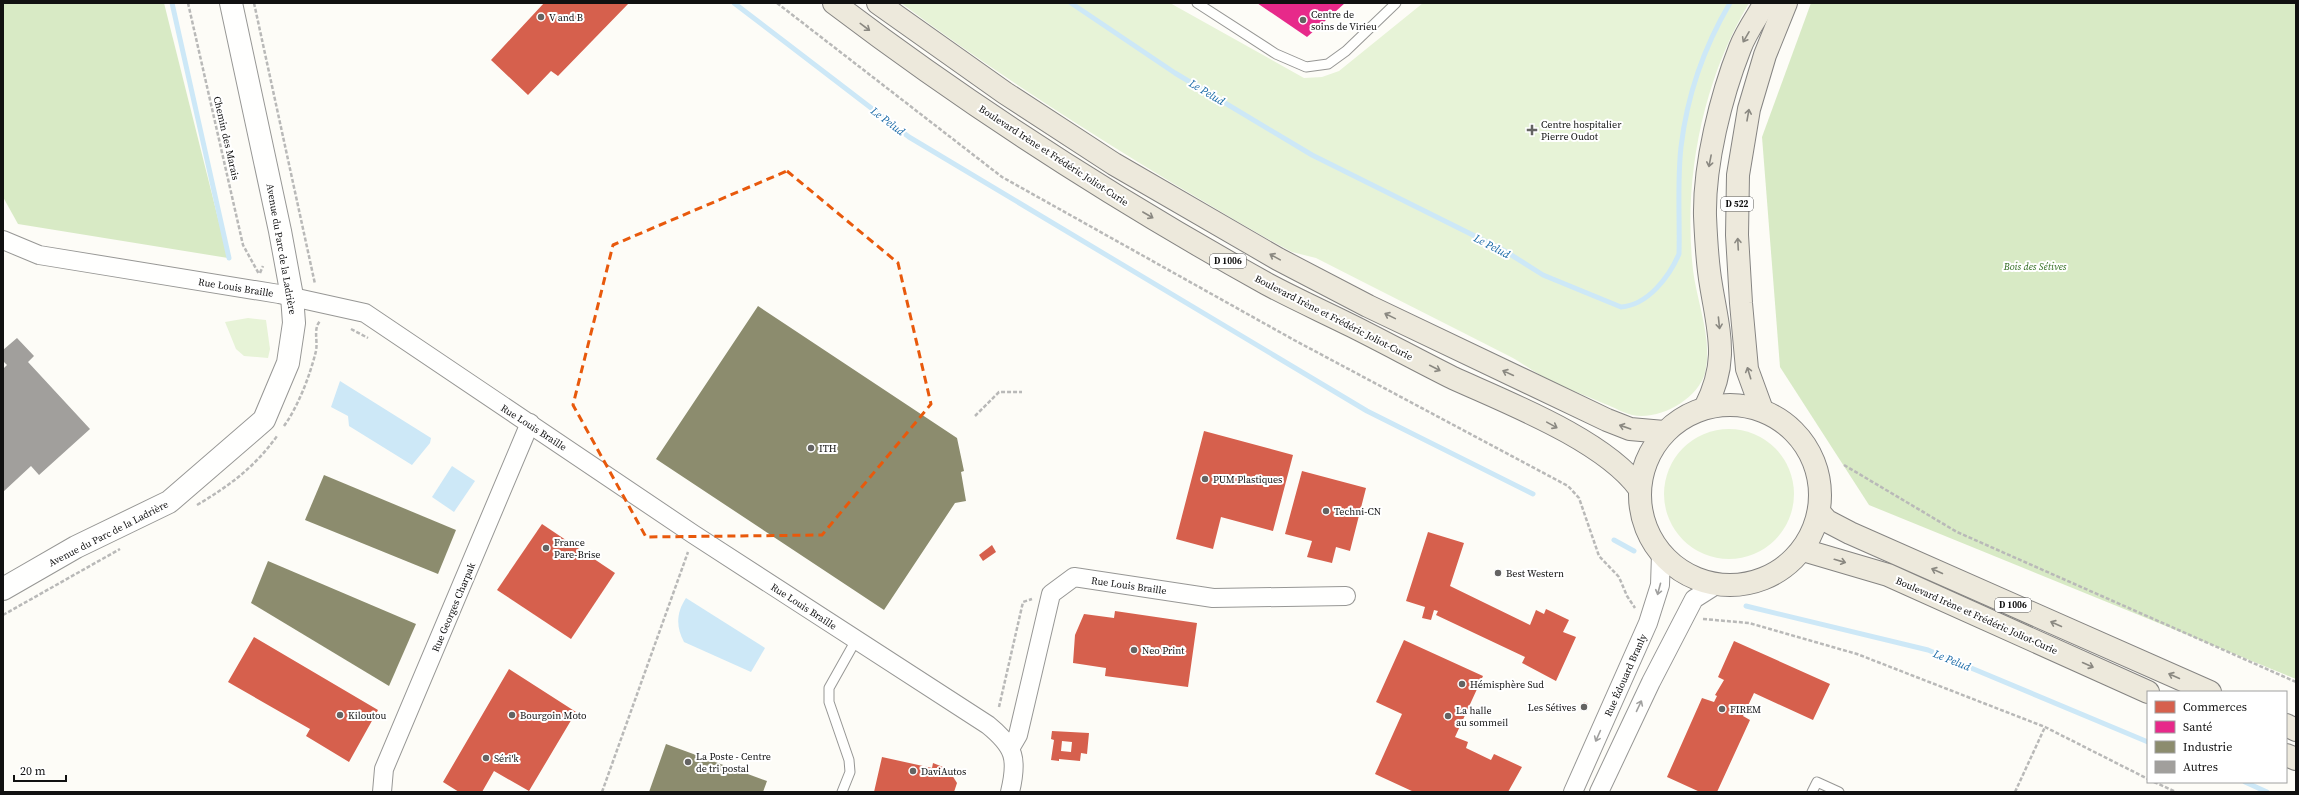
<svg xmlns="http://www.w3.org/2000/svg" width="2299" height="795" font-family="'Source Serif 4',serif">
<rect width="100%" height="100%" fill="#fdfcf7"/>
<g fill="#e7f3d7">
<path d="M901 3H1170L1304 78 1322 77 1339 71 1423 3H1749C1702 82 1683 180 1693 270 1697 303 1713 340 1705 373 1698 399 1659 421 1632 415 1623 413 1614 407 1605 404 1585 395 1564 388 1544 377 1532 371 1521 362 1509 356 1445 323 1380 291 1316 258L1292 252 1268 239C1141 166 1018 90 901 3Z"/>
<path d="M248 318 266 320 270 349 268 358 244 356 236 349 225 322Z"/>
<circle cx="1729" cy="494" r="65"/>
</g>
<g fill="#d8eac5">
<path d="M3 3H164L228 258 18 224 3 197Z"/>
<path d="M1811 3H2296V679L1869 505 1780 367 1762 137Z"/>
</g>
<g fill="#cde8f7">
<path d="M340 381 431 438 430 443 412 465 349 426 348 416 331 407Z"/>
<path d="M452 466 475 481 454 512 432 497Z"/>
<path d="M686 598 765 648 751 672 684 642C676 627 676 613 686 598Z"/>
</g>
<g fill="#d6604d" fill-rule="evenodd">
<path d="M544 3H629L558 76 551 71 528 95 491 60Z"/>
<path d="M1204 431 1293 455 1273 531 1221 517 1213 549 1176 539Z"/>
<path d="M1302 471 1366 488 1350 551 1336 547 1332 563 1307 557 1312 541 1285 534Z"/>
<path d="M542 524 615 573 571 639 497 590Z"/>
<path d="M1428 532 1464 543 1450 586 1530 625 1536 610 1544 614 1546 609 1569 620 1563 632 1576 637 1556 681 1522 663 1525 657 1436 615 1438 611 1434 610 1431 620 1422 618 1425 607 1406 601Z"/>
<path d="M992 545 996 552 983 561 979 555Z"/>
<path d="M1115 611 1197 623 1188 687 1105 676 1106 668 1073 663 1075 635 1084 614 1114 618Z"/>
<path d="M254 637 378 710 349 762 306 736 310 729 228 682Z"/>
<path d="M1404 640 1483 676 1455 737 1468 742 1466 748 1491 760 1494 754 1522 767 1508 792H1414L1375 774 1402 714 1376 702Z"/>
<path d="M1734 641 1830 684 1813 720 1754 693 1743 716 1750 720 1717 792H1700L1667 777 1702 698 1714 702 1717 696 1715 695 1724 680 1718 677Z"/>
<path d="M509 669 576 712 529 791 494 771 482 792H459L443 782Z"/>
<path d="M1584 702 1588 704 1585 711 1580 709Z"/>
<path d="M1052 731 1089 733 1087 754 1081 753 1080 761 1059 759V761L1051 760 1054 740 1051 739ZM1062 741 1072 742 1071 752 1061 751Z"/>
<path d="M882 757 932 768 933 763 943 767 952 775 957 783 954 792H874Z"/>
</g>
<path fill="#e7298a" d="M1257 3H1345L1307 37Z"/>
<g fill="#8c8c6e">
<path d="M758 306 957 438 964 471 961 472 966 501 955 503 884 610 656 459Z"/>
<path d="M324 475 456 530 438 574 305 520Z"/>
<path d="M268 561 416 624 389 686 251 603Z"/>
<path d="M666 744 767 781 763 792H649Z"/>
</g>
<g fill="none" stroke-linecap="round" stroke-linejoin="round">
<g stroke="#cde8f7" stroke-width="5">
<path d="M172 3 229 258"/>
<path d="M734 3 909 137 1367 411 1533 494"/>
<path d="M1071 3 1175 73 1312 155 1505 251 1543 275 1621 307C1648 305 1669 277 1679 254 1680 219 1677 182 1681 147 1687 96 1704 47 1730 3"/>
<path d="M1614 540 1634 551"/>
<path d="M1746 606 1928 650 2148 742"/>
<path d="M2245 782 2267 792"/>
</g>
</g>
<path fill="#a19f9c" d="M17 338 34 356 28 362 90 429 39 475 31 466 3 492V369L7 365 3 361V350Z"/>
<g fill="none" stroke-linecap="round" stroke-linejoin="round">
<g stroke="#979795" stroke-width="11">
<g id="service">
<path d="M1197 3 1276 54 1306 67 1328 64 1346 51 1396 3"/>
<path d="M842 792 850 772 849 760 829 702V688L856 640"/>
<path d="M1812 792 1817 782 1839 792"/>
</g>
</g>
<g stroke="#979795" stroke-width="20">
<g id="minor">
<path d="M3 240 39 255 279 294 365 313 693 534 988 725C1015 747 1018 759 1010 792"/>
<path d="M1011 747 1018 735 1051 594 1074 577 1213 598 1346 596"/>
<path d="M382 792 384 769 530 423"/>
<path d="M1573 792 1648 623 1660 585 1661 554"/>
<path d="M1599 792 1651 682 1694 599 1716 585"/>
</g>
</g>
<g stroke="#979795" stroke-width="24">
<path id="tertiary" d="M3 589 76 547 169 502 264 420 288 363 294 323 292 296 280 231 231 3"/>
</g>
<g stroke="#858482" stroke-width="24">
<g id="primary">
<path d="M834 3C971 107 1116 200 1267 284 1295 299 1324 312 1352 326 1386 343 1419 361 1453 378 1508 403 1604 440 1639 488"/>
<path d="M878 3 1005 93 1114 164 1278 259 1368 306 1607 420 1630 429 1664 432"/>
<circle cx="1730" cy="495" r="90"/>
<path d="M1705 408C1729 361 1719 334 1711 285 1707 262 1706 239 1705 216 1704 164 1721 96 1740 48 1746 32 1757 17 1765 3"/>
<path d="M1762 410 1747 369 1741 303 1737 235 1738 175 1749 109 1765 55 1786 3"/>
<path d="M1819 512 1827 521 1850 533 2210 692"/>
<path d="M1803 550 1888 575 2148 692"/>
<path d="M2286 725 2296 730"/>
<path d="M2286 755 2296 759"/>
</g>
</g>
<g stroke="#b9b9b8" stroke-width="2.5" stroke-dasharray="4 2" stroke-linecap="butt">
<path d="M188 3 243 245 259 274"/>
<path d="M254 3 315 284"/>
<path d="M777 3 1002 177 1294 340 1568 486 1579 498 1599 556 1619 577 1627 596 1635 608"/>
<path d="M260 273 263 266"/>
<path d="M351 329 368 338"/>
<path d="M975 416 999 392H1022"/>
<path d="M284 426C299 405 310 375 316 351 318 340 313 329 320 321"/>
<path d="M1844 465 1957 532 2296 682"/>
<path d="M197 505C229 486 255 467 277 436"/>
<path d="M3 615 120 549"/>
<path d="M1703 619 1749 623 1857 654 2045 727 2148 779"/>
<path d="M999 707 1023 602 1032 599"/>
<path d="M2154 782 2176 792"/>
<path d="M602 792 688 552"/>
<path d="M2015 792 2045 727"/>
</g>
<use href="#service" stroke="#fffffe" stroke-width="9"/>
<use href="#minor" stroke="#fffffe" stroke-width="18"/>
<use href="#tertiary" stroke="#fffffe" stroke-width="22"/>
<use href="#primary" stroke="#ede9dc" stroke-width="22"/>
</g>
<defs><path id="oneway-shaft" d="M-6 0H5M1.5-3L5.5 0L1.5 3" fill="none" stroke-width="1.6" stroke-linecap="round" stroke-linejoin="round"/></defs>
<g stroke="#8a8881">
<use href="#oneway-shaft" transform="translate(865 27) rotate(37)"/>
<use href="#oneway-shaft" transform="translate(1746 37) rotate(120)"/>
<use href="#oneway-shaft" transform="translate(1748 115) rotate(-80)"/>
<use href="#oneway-shaft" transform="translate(1710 161) rotate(101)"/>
<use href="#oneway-shaft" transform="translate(1148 215) rotate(30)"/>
<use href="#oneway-shaft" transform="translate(1738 244) rotate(-93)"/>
<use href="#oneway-shaft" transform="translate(1275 257) rotate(-151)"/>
<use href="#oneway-shaft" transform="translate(1390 316) rotate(-154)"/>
<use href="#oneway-shaft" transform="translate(1719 323) rotate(84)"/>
<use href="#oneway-shaft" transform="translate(1435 368) rotate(27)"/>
<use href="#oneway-shaft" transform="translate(1508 373) rotate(-155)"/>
<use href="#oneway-shaft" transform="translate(1749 373) rotate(-107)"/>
<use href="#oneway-shaft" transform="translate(1552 425) rotate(29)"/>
<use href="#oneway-shaft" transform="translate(1625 427) rotate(-161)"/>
<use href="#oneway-shaft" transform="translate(1840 561) rotate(16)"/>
<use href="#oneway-shaft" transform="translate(1937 571) rotate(-156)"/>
<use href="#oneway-shaft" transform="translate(2056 624) rotate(-156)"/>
<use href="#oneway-shaft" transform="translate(2088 665) rotate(24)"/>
<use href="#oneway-shaft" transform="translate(2174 676) rotate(-156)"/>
</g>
<g stroke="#a0a09f">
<use href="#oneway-shaft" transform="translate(1659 589) rotate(105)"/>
<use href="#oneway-shaft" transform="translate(1639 706) rotate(-65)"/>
<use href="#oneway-shaft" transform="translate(1598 736) rotate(114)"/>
</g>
<path fill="none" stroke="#e8590c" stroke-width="3" stroke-dasharray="8 5" stroke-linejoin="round" d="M787 171 898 263 931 404 822 535 646 537 573 405 613 245Z"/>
<g fill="#646362" stroke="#fff" stroke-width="1.5">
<circle cx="541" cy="17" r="4"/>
<circle cx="1303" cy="20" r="4"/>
<path d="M1530 124h4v4h4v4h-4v4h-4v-4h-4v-4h4z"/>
<circle cx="811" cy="448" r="4"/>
<circle cx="1205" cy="479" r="4"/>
<circle cx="1326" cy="511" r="4"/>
<circle cx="546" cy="548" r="4"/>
<circle cx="1498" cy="573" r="4"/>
<circle cx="1134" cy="650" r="4"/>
<circle cx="1462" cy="684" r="4"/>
<circle cx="1584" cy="707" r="4"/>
<circle cx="1722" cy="709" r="4"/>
<circle cx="340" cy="715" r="4"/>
<circle cx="512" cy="715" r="4"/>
<circle cx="1448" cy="716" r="4"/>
<circle cx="486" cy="758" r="4"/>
<circle cx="688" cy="762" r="4"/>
<circle cx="913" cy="771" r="4"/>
</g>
<g text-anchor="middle" stroke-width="4" stroke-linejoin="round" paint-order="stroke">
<g fill="#fff" stroke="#585858" stroke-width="1">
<rect x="1721" y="197" width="32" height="14" rx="3"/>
<rect x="1210" y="254" width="36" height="14" rx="3"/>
<rect x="1995" y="598" width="36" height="14" rx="3"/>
</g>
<g font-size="9" font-weight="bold" fill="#111">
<text x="1737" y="207">D 522</text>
<text x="1228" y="264">D 1006</text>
<text x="2013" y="608">D 1006</text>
</g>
<g font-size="10" fill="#111" stroke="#fff" text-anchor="start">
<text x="1311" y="18">Centre de<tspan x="1311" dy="12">soins de Virieu</tspan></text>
<text x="549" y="21">V and B</text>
<text x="1541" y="128">Centre hospitalier<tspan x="1541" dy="12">Pierre Oudot</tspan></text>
<text x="819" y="452">ITH</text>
<text x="1213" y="483">PUM Plastiques</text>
<text x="1334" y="515">Techni-CN</text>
<text x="554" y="546">France<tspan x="554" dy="12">Pare-Brise</tspan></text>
<text x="1506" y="577">Best Western</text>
<text x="1142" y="654">Neo Print</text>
<text x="1470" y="688">Hémisphère Sud</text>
<text x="1576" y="711" text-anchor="end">Les Sétives</text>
<text x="1730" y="713">FIREM</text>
<text x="1456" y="714">La halle<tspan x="1456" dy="12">au sommeil</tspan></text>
<text x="348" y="719">Kiloutou</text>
<text x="520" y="719">Bourgoin Moto</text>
<text x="696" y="760">La Poste - Centre<tspan x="696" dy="12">de tri postal</tspan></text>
<text x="494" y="762">Séri'k</text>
<text x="921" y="775">DaviAutos</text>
</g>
<g font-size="10" fill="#111" stroke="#fff">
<text transform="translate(227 138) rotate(77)" y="4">Chemin des Marais</text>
<text transform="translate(1054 155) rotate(33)" y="4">Boulevard Irène et Frédéric Joliot-Curie</text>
<text transform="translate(282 249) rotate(80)" y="4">Avenue du Parc de la Ladrière</text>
<text transform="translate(236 287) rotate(9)" y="4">Rue Louis Braille</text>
<text transform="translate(1334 317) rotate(27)" y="4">Boulevard Irène et Frédéric Joliot-Curie</text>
<text transform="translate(534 427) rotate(33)" y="4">Rue Louis Braille</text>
<text transform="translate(108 533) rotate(-27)" y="4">Avenue du Parc de la Ladrière</text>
<text transform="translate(1129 585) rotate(8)" y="4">Rue Louis Braille</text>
<text transform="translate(804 606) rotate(33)" y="4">Rue Louis Braille</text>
<text transform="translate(453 607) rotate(-67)" y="4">Rue Georges Charpak</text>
<text transform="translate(1977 615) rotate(24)" y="4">Boulevard Irène et Frédéric Joliot-Curie</text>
<text transform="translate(1625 675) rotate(-66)" y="4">Rue Édouard Branly</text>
</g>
<g font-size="10" font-style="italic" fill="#2f6b1f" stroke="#fff">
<text x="2035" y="270">Bois des Sétives</text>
</g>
<g font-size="11" font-style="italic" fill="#1768a6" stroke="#fff">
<text transform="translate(1207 92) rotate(31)" y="4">Le Pelud</text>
<text transform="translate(888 121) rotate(37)" y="4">Le Pelud</text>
<text transform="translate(1492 246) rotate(28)" y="4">Le Pelud</text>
<text transform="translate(1952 660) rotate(22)" y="4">Le Pelud</text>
</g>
</g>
<rect width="2299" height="795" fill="none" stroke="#111111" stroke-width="8"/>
<rect x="2147" y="691" width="140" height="92" fill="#ffffff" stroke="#a0a0a0"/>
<rect x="2155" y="701" width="20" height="12" fill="#d6604d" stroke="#a0a0a0"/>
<text x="2183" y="711" font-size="12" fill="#111111">Commerces</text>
<rect x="2155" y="721" width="20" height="12" fill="#e7298a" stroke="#a0a0a0"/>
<text x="2183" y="731" font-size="12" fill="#111111">Santé</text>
<rect x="2155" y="741" width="20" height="12" fill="#8c8c6e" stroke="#a0a0a0"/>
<text x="2183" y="751" font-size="12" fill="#111111">Industrie</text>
<rect x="2155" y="761" width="20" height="12" fill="#a19f9c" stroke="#a0a0a0"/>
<text x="2183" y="771" font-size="12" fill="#111111">Autres</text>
<path d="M14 775v6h52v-6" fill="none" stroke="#111111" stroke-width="2"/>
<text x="20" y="775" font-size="12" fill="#111111" stroke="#ffffff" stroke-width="3" paint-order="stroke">20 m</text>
</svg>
